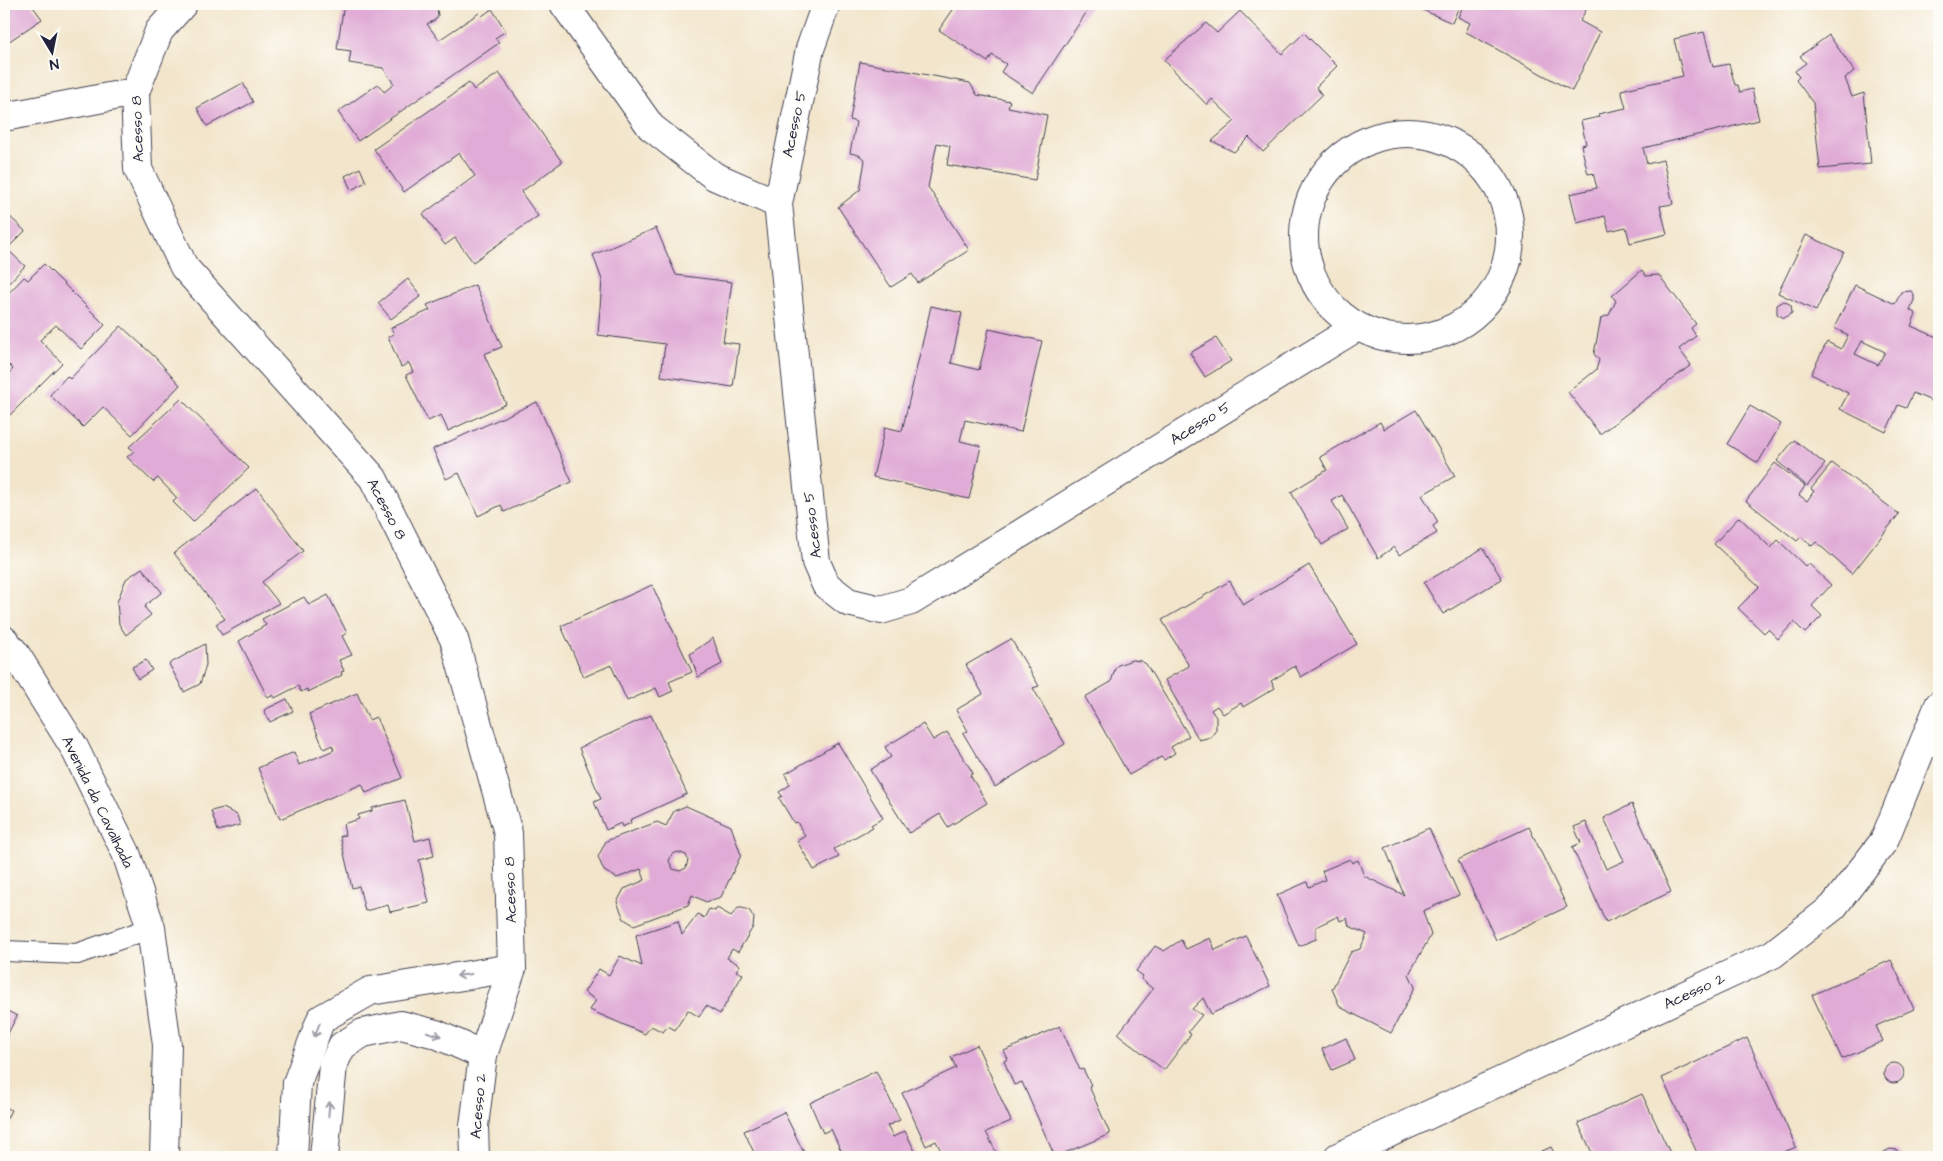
<svg xmlns="http://www.w3.org/2000/svg" width="1943" height="1161" font-family="'Architects Daughter',sans-serif">
<rect width="100%" height="100%" fill="#fdfcf7"/>
<filter id="ink" filterUnits="userSpaceOnUse"><feTurbulence type="fractalNoise" baseFrequency=".02" numOctaves="2"/><feDisplacementMap in="SourceGraphic" scale="10" xChannelSelector="R" yChannelSelector="G"/><feConvolveMatrix kernelMatrix="1 2 1 2 8 2 1 2 1" color-interpolation-filters="sRGB"/></filter>
<filter id="wash" filterUnits="userSpaceOnUse"><feTurbulence type="fractalNoise" baseFrequency=".0096" numOctaves="4" result="noise"/><feDisplacementMap in="SourceGraphic" scale="20" xChannelSelector="R" yChannelSelector="G"/><feGaussianBlur stdDeviation="1.12" result="paint"/><feColorMatrix in="noise" values="0 0 0 0 0 0 0 0 0 0 0 0 0 0 0 0 0 1.4 0 .05"/><feComposite in="paint" operator="in"/></filter>
<g filter="url(#wash)">
<rect width="100%" height="100%" fill="#f2e5cb"/>
<g id="blocks">
<g fill="#e0abd6" fill-rule="evenodd">
<path d="M4 4H31L42 19 5 44 4 42Z"/>
<path d="M344 4H432L437 8 438 16 435 20 427 24 439 40 479 13 482 16 492 9 506 31 495 38 499 43 358 141 338 112 378 84 384 92 394 84 383 68 349 63 351 51 337 49Z"/>
<path d="M957 4H1092L1033 93 1001 72 1006 64 992 55 988 62 939 30Z"/>
<path d="M1415 4H1460L1452 23 1414 6Z"/>
<path d="M1464 4H1589L1580 21 1600 32 1572 91 1466 32 1470 23 1458 17Z"/>
<path d="M1240 11 1282 54 1304 33 1337 66 1316 87 1322 95 1263 152 1249 137 1234 152 1212 141 1235 121 1212 99 1207 105 1164 60 1206 23 1217 33Z"/>
<path d="M1704 32 1713 67 1729 64 1735 85H1738L1740 92 1752 89 1759 120 1643 148 1647 164 1663 160 1673 204 1660 206 1667 234 1630 243 1626 227 1609 231 1605 216 1577 223 1570 194 1597 188 1593 173 1588 174 1581 145 1586 144 1581 121 1599 117 1598 114 1626 108 1621 90 1683 76 1674 39Z"/>
<path d="M1829 35 1854 71 1845 78 1852 97 1864 93 1871 164 1820 169 1813 103 1796 80 1799 77 1795 71 1806 63 1800 56Z"/>
<path d="M860 62 970 83 977 95 1010 101 1008 107 1047 115 1035 180 947 165 950 146 937 143 928 187 969 250 918 283 912 274 891 287 838 207 860 190 865 160 859 155 850 153 856 122 850 120Z"/>
<path d="M499 73 562 162 521 192 538 216 473 262 455 238 445 245 423 214 475 176 459 153 404 192 374 149 469 83 474 90Z"/>
<path d="M243 83 253 102 207 126 197 108Z"/>
<path d="M360 168 366 182 351 190 345 176Z"/>
<path d="M4 211 25 231 7 249 25 266 4 288Z"/>
<path d="M656 228 676 275 732 282 723 342 739 344 733 387 661 376 665 344 598 335 602 280 593 255Z"/>
<path d="M1806 235 1844 252 1816 311 1778 293Z"/>
<path d="M44 264 105 325 81 349 56 325 40 340 62 363 4 421V378L13 369 4 360V298L24 277 28 280Z"/>
<path d="M1642 270 1646 276 1659 275 1696 324 1691 328 1696 336 1679 349 1691 365 1600 434 1568 392 1596 370 1599 360 1594 354 1601 318 1609 315 1616 301 1612 296Z"/>
<path d="M408 279 421 296 391 319 378 303Z"/>
<path d="M475 285 502 347 484 354 506 404 448 431 441 415 428 421 406 375 413 372 409 363 401 367 388 337 394 334 391 328 430 310 427 305Z"/>
<path d="M1855 285 1895 304 1901 292 1911 291 1914 295V300L1910 310 1916 314 1911 326 1939 338V389L1934 402 1913 393 1906 408 1898 405 1886 432 1840 409 1848 393 1811 374 1827 342 1841 349 1848 335 1834 328ZM1862 341 1885 352 1878 365 1855 354Z"/>
<path d="M1784 301 1791 305 1792 313 1784 318 1777 314V305Z"/>
<path d="M931 306 962 313 951 363 979 370 989 329 1042 341 1021 432 965 420 960 441 981 446 969 499 873 477 885 427 902 431Z"/>
<path d="M121 326 154 356 180 385 132 435 103 407 83 427 50 395 67 376 70 379Z"/>
<path d="M1216 338 1231 361 1205 377 1190 353Z"/>
<path d="M181 399 249 468 193 522 173 502 177 498 158 478 153 482 127 457 134 451 129 447Z"/>
<path d="M537 402 572 482 504 512 501 505 478 516 459 473 446 479 433 449Z"/>
<path d="M1750 406 1781 424 1758 463 1727 444Z"/>
<path d="M1416 410 1455 476 1422 495 1438 522 1433 526 1437 533 1399 555 1394 547 1378 558 1342 495 1332 501 1348 529 1322 545 1291 492 1327 470 1320 457 1380 422 1384 429Z"/>
<path d="M1794 440 1825 464 1807 486 1777 461Z"/>
<path d="M1775 463 1805 486 1799 495 1807 501 1814 491 1811 489 1832 463 1899 514 1852 574 1816 542 1812 546 1801 537 1797 541 1746 501Z"/>
<path d="M257 488 303 551 262 582 279 603 222 635 216 624 225 619 174 553Z"/>
<path d="M1739 517 1771 548 1778 540 1806 567 1809 564 1831 585 1812 606 1822 616 1805 633 1794 622 1778 639 1768 629 1764 633 1738 608 1759 587 1714 544Z"/>
<path d="M1483 548 1502 579 1443 614 1424 583Z"/>
<path d="M1309 565 1357 644 1301 677 1295 666 1271 681 1275 688 1243 707 1241 703 1223 714 1217 706 1211 710 1216 717V730L1211 737 1199 740 1165 680 1189 666 1162 620 1230 581 1243 605Z"/>
<path d="M142 568 162 592 146 605 145 608 151 615 126 635 119 624 117 602 126 579Z"/>
<path d="M652 585 692 672 669 682 673 691 660 697 656 688 627 701 611 665 584 677 561 626Z"/>
<path d="M328 595 347 633 342 636 352 655 339 660 344 671 341 672 342 675 308 692 307 689 301 692 298 686 275 698 273 695 268 698 239 641 266 625 262 619 304 597 309 605Z"/>
<path d="M713 638 722 664 698 677 690 654Z"/>
<path d="M1011 639 1039 686 1033 688 1065 744 995 787 963 733 968 731 956 710 983 694 966 665Z"/>
<path d="M205 644 206 665 200 684 184 692 169 664Z"/>
<path d="M146 660 152 670 138 679 132 667Z"/>
<path d="M1132 660 1141 661 1146 664 1189 736 1171 747 1175 753 1164 760 1161 757 1129 775 1085 697 1111 682 1115 669 1118 665Z"/>
<path d="M357 693 369 720 376 717 402 778 366 793 362 784 280 819 258 768 294 752 299 765 334 750 332 745 324 749 309 714Z"/>
<path d="M287 699 293 711 270 722 264 710Z"/>
<path d="M651 715 687 794 630 820 631 823 622 827 621 823 606 830 594 802 601 799 579 748Z"/>
<path d="M923 724 933 740 947 732 973 773 970 775 987 803 948 827 940 814 909 833 870 770 891 757 885 747Z"/>
<path d="M838 743 883 818 871 825 873 827 834 849 839 857 814 870 797 841 805 836 797 822 794 823 779 798 782 796 779 792 790 785 785 774Z"/>
<path d="M405 800 415 841 430 837 434 856 419 860 429 903 390 912 388 905 365 911 359 886 352 888 340 836 345 835 343 824 359 819 358 815 372 811V808Z"/>
<path d="M1632 804 1671 892 1606 922 1572 847 1581 843 1574 827 1586 822 1606 869 1624 861 1604 818Z"/>
<path d="M686 806 731 826 741 855 721 897 706 902 692 895 688 905 634 925 624 919 617 902 624 889 645 880 641 869 617 878 604 871 598 857 606 841 657 822 666 826 674 811ZM678 852 686 855 688 860 686 868 680 871 673 869 669 861 672 854Z"/>
<path d="M223 808 237 815 240 825 218 831 211 811Z"/>
<path d="M1529 827 1567 907 1496 940 1458 860Z"/>
<path d="M1429 828 1459 895 1423 911 1431 935 1409 974 1415 987 1391 1033 1340 1007 1332 989 1351 952 1360 949 1367 934 1349 926 1347 918 1340 921 1338 916 1316 927V939L1299 946 1277 895 1307 882 1309 887 1325 880 1322 871 1350 859 1352 863 1358 860 1364 876 1404 895 1385 848Z"/>
<path d="M717 908 731 916 738 908H742L749 910 754 918 753 927 738 952 732 949 727 958 740 965 736 971 743 974 720 1014 706 1006 699 1017 688 1010 675 1030 668 1026 663 1032 651 1026 645 1034 590 1010 596 1000 584 992 599 969 609 975 620 956 642 966 636 935 678 921 682 935 698 914 704 918 709 909 715 911Z"/>
<path d="M1246 936 1270 986 1211 1014 1203 998 1192 1009 1202 1015 1188 1032 1191 1034 1164 1070 1118 1034 1153 989 1141 979 1143 976 1136 971 1155 946 1164 951 1181 940 1186 949 1210 938 1215 950Z"/>
<path d="M1891 960 1914 1009 1876 1026 1883 1041 1842 1059 1812 995Z"/>
<path d="M4 1009 17 1016 4 1041Z"/>
<path d="M1060 1026 1080 1070 1083 1069 1091 1085 1089 1086 1110 1134 1055 1157 1022 1082 1014 1085 1004 1061 1008 1059 1004 1051Z"/>
<path d="M1346 1038 1355 1060 1332 1070 1322 1049Z"/>
<path d="M1747 1038 1796 1147 1772 1157H1699L1662 1078Z"/>
<path d="M977 1045 1011 1121 986 1132 997 1154 992 1155 993 1157H944L936 1141 926 1146 902 1093 956 1068 951 1057Z"/>
<circle cx="1894" cy="1073" r="10"/>
<path d="M876 1071 900 1120 887 1126 893 1137 905 1131 918 1157H844L831 1129 823 1133 810 1103Z"/>
<path d="M1642 1094 1672 1157H1594L1578 1123Z"/>
<path d="M4 1106 11 1110 4 1124Z"/>
<path d="M784 1112 806 1157H756L744 1131Z"/>
<path d="M1551 1147 1556 1157H1529Z"/>
<path d="M1890 1149 1897 1150 1903 1157H1881L1884 1152Z"/>
</g>
</g>
</g>
<g filter="url(#ink)">
<use href="#blocks" fill-opacity="0" stroke="#413f51" stroke-width="1"/>
<g fill="none" stroke-linecap="round" stroke-linejoin="round">
<g stroke="#413f51" stroke-width="22">
<path id="service" d="M5 951 77 954 151 928"/>
</g>
<g stroke="#413f51" stroke-width="30">
<g id="minor">
<path d="M183 4 159 31 135 92 138 169 184 267 373 478 454 639 508 833 512 968 483 1055 474 1126 475 1157"/>
<path d="M564 4 651 127 714 176 778 204"/>
<path d="M826 4 810 49 778 204 816 562 826 585 848 602 881 610 911 601 1357 327"/>
<path d="M4 117 135 92"/>
<circle cx="1407" cy="236" r="103"/>
<path d="M293 1157 297 1083 321 1019 370 991 512 968"/>
<path d="M324 1157 333 1065 342 1046 363 1033 401 1025 436 1034 483 1055"/>
<path d="M1338 1157 1773 954 1833 907 1884 841 1939 705"/>
</g>
</g>
<g stroke="#413f51" stroke-width="30">
<path id="secondary" d="M4 640 15 653 74 747 126 853 151 928 167 1045 164 1157"/>
</g>
<use href="#service" stroke="#fff" stroke-width="20"/>
<use href="#minor" stroke="#fff" stroke-width="28"/>
<use href="#secondary" stroke="#fff" stroke-width="28"/>
</g>
<defs><path id="oneway-shaft" d="M-6 0H5M1.5-3L5.5 0L1.5 3" fill="none" stroke-width="1.6" stroke-linecap="round" stroke-linejoin="round" transform="scale(1.25)"/></defs>
<g stroke="#9c9ca7">
<use href="#oneway-shaft" transform="translate(464 975) rotate(172)"/>
<use href="#oneway-shaft" transform="translate(317 1030) rotate(111)"/>
<use href="#oneway-shaft" transform="translate(434 1034) rotate(18)"/>
<use href="#oneway-shaft" transform="translate(329 1109) rotate(-84)"/>
</g>
</g>
<g text-anchor="middle" stroke-width="5" stroke-linejoin="round" paint-order="stroke">
<g font-size="15" fill="#22223b" stroke="#fdfcf7">
<text transform="translate(794 124) rotate(-78)" y="5">Acesso 5</text>
<text transform="translate(137 129) rotate(-92)" y="5">Acesso 8</text>
<text transform="translate(1200 423) rotate(-32)" y="5">Acesso 5</text>
<text transform="translate(387 509) rotate(62)" y="5">Acesso 8</text>
<text transform="translate(812 525) rotate(-97)" y="5">Acesso 5</text>
<text transform="translate(98 802) rotate(64)" y="5">Avenida da Cavalhada</text>
<text transform="translate(510 890) rotate(-92)" y="5">Acesso 8</text>
<text transform="translate(1694 991) rotate(-25)" y="5">Acesso 2</text>
<text transform="translate(478 1106) rotate(-85)" y="5">Acesso 2</text>
</g>
</g>
<rect width="1943" height="1161" fill="none" stroke="#fdfcf7" stroke-width="20"/>
<g transform="translate(52 52) rotate(170)" stroke="#fdfcf7" stroke-width="4" paint-order="stroke">
<path d="M0-4L9 19L0 12L-9 19Z" fill="#22223b"/>
<text y="-8" font-size="14" font-weight="bold" text-anchor="middle" fill="#22223b">N</text>
</g>
</svg>
